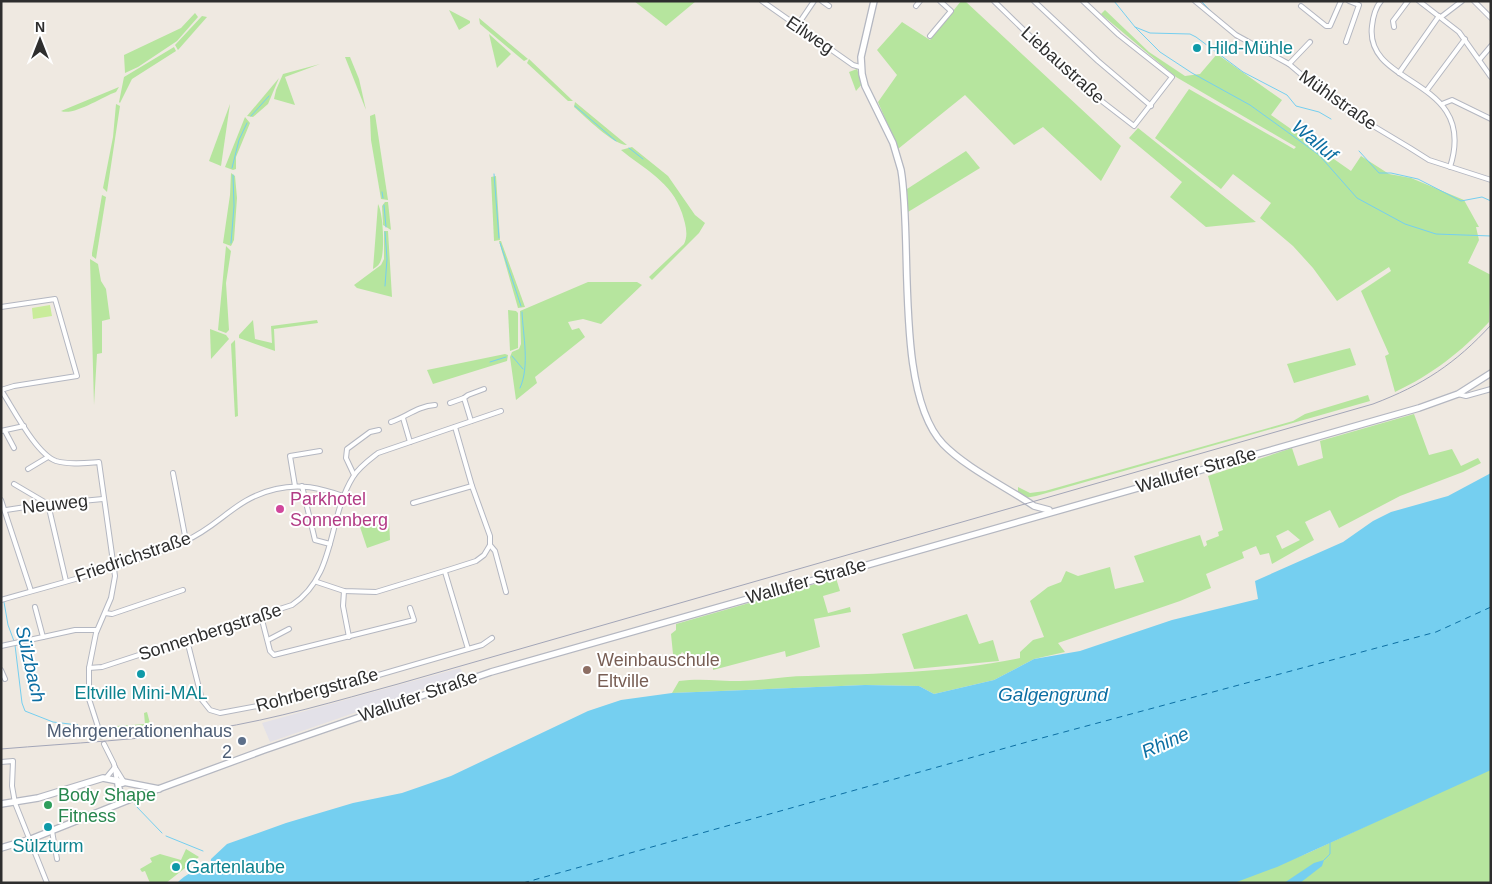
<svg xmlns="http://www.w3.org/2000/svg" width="1492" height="884" font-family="Arial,sans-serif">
<rect width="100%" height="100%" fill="#efe9e1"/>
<path fill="#e3e1e8" d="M460 668 464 675 270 742 262 723Z"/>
<g fill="#b6e59e" fill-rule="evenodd">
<path d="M634 1H696L666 26Z"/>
<path d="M961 1H965L1121 146 1101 181 1043 127 1014 145 965 95 898 149 878 102 897 75 877 50 902 22 930 40Z"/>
<path d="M449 10 470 21V23L459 30Z"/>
<path d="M1105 10 1149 52 1185 76 1200 74 1217 54 1282 100 1271 115 1351 171 1361 156 1389 174 1411 178 1464 200 1479 227H1476L1479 240 1468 263 1491 275 1489 322C1461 352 1433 374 1395 392L1385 356 1389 354 1361 291 1391 271 1389 267 1337 301 1313 268 1293 246 1260 218 1271 203 1233 174 1221 189 1155 138 1189 89 1294 149 1296 147 1176 77 1101 14Z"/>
<path d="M195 13 198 17 177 41 138 67 125 73 124 55 181 28Z"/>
<path d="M202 16 207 17 178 50 175 45Z"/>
<path d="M479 18 528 59 524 61 480 24Z"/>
<path d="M489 34 511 54 497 68Z"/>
<path d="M174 47 176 51 132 79 120 103 119 102 124 77Z"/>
<path d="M345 57H350L359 79 366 110Z"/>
<path d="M529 59 573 101H568L527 63Z"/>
<path d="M320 64 285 77 295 105 274 99 276 90 283 74Z"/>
<path d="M857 69 862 84 856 91 849 72Z"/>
<path d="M279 78 268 104 253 117 247 116Z"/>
<path d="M119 87 116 92C102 97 74 116 61 111Z"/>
<path d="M575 102 627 145C613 145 586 117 574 107Z"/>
<path d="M116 104 120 106 107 192 103 188 113 137Z"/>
<path d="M230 104 221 166 209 161Z"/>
<path d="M375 114 388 200 381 199 371 140 370 116Z"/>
<path d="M245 117 250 123 236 157V169L233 170 225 167Z"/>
<path d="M1138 128 1256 222 1206 227 1170 197 1182 182 1129 138Z"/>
<path d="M632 147 668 176 695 215 705 223 699 233 652 280 649 277 684 244C689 234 685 223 682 213 672 182 644 169 621 150Z"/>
<path d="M966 151 980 168 908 212 907 189Z"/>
<path d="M231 173 235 176 237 198 234 240 231 246 223 243 230 195Z"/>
<path d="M496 176 500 240 494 241 491 177Z"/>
<path d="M102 195 106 197 96 259 92 256V253Z"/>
<path d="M385 202H388L391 230 383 225 382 206Z"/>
<path d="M378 204C383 212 385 250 381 260 380 264 377 267 373 269Z"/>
<path d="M384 231H388L392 297 357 288 354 285 381 265 384 259Z"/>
<path d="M499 241H501L525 307 518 308Z"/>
<path d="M226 246 231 251 226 283 229 330 226 333 218 330Z"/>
<path d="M90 259 98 264 101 281 106 289 110 319 102 321V353L97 354 94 405Z"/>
<path d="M588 282H637L642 285 601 324 583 319 568 322 572 330 579 328 585 337 535 377 537 383 516 400 510 357 512 352 519 349 521 344 520 311Z"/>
<path d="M508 310 516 311 518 313V348L510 351Z"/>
<path d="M253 320 255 339 272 343 271 326 317 320 318 323 274 329 275 351 239 338V335Z"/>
<path d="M210 329 226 335 229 339 211 359Z"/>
<path d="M235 340 238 416 235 417 231 344Z"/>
<path d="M1350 348 1356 365 1294 383 1287 364Z"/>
<path d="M505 354 508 355 507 361 433 384 427 370Z"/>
<path d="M1368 395 1370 401 1036 496 1025 498 1018 492V487L1030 493 1045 491 1293 421 1305 414Z"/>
<path d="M1414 414 1429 455 1452 449 1461 466 1478 458 1481 463 1463 472 1400 496 1339 528 1330 510 1305 522 1314 540 1272 564 1269 553 1260 555 1256 546 1242 552 1244 558 1206 574 1211 588 1180 601 1058 643 1065 652 1034 659 994 680 934 694 919 686 865 685 672 693 679 681C700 678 719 681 740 681 762 681 785 676 808 676 880 673 948 673 1020 658V652L1033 640 1044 637 1030 601 1048 587 1061 582 1066 571 1078 576 1110 567 1115 589 1144 582 1134 556 1200 535 1204 547 1207 545 1206 541 1219 536 1218 532 1223 530 1208 476 1292 448 1298 466 1323 458 1320 441ZM1288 530 1300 540 1282 549 1276 536Z"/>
<path d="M389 519 390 540 367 548 359 524Z"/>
<path d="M836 578 840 591 823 596 828 613 850 607 851 612 814 619 820 647 786 657 785 651 713 670V658L691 659 682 652 674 664 671 634 676 630V624Z"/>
<path d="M967 614 979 644 993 640 999 661 914 669 902 634Z"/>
<path d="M147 712 151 727 122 731 103 730V727L145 724 144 713Z"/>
<path d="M1491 768V883H1232L1308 853Z"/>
<path d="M186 849 199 857 166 883H150L145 871 142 872 140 869 152 862 150 858 160 854 181 860Z"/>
</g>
<path fill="#c9ec9a" d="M50 305 52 316 33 319 32 308Z"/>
<g fill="#75cff0">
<path d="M1491 473V770L1277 867 1234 883H177C186 874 198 868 210 868L211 859 227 844 286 823 353 803 402 793 451 776 588 711 621 700 672 693 865 685 919 686 934 694 994 680 1034 659 1080 651 1172 620 1258 599 1255 581 1343 542 1373 521 1391 512 1448 496Z"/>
<path d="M1324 860 1322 866 1300 883H1284L1314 863Z"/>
</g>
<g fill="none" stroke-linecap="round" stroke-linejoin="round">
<g stroke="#75cff0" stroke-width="1">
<path d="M1114 1 1135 27 1160 52 1192 73 1250 105 1293 136 1319 155 1357 198 1405 224 1436 234 1491 236"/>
<path d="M1201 1 1215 15"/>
<path d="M1135 27 1150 33 1190 34 1196 37 1243 72 1287 95 1296 106 1319 112 1331 119"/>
<path d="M1250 41 1266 48"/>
<path d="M575 106 616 141"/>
<path d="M251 116 269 96"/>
<path d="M629 148 643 159"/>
<path d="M1359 151 1379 173H1391L1418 179 1461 201 1482 197 1491 201"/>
<path d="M232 168 239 140 247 123"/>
<path d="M494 174 499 238"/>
<path d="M382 192 383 198"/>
<path d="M384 205 386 227"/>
<path d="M231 243 234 206 233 175"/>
<path d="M500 243 521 306"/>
<path d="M385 286 387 259 385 232"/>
<path d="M512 356 523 369"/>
<path d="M490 362 506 357"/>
<path d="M520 388C530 366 523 335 522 312"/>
<path d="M4 602 8 625 14 641"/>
<path d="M15 645 22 703 25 711 53 722 78 725 81 730"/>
<path d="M135 805 162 833"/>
<path d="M166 836 203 851"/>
<path d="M1324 860 1330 854V842"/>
</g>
<path stroke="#0d6fa3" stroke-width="1" stroke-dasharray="6 5" stroke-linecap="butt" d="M523 883 1027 742 1436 632 1491 607"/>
<path stroke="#c8c4bd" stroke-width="4" stroke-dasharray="4 2" stroke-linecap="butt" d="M99 730 104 744"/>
<g stroke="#b4b7c1" stroke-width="6">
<g id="street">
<path d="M762 1 853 65 860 67"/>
<path d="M822 1 829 6"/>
<path d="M994 1 1077 82 1134 126 1172 77 1119 35 1083 1"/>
<path d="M1034 1 1098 61 1151 106"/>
<path d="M1195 1 1236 35 1289 64 1335 103 1410 148 1429 160 1491 180"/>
<path d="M1381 1C1375 8 1373 17 1372 26 1364 88 1479 77 1450 167"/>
<path d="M1419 1 1459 32 1491 77"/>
<path d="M1474 1 1491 18"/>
<path d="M916 6 920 1"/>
<path d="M1301 6 1326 26H1330L1341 1"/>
<path d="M1441 17 1462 1"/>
<path d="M797 26 814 1"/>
<path d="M1394 27 1393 21 1408 1"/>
<path d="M930 36 951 11 940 1"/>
<path d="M1346 42 1359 5 1349 1"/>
<path d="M1480 59 1491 46"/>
<path d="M1289 64 1310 42"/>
<path d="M1399 73 1439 16"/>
<path d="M1427 90 1465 39"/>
<path d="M1442 104 1452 100 1491 119"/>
<path d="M1 307 55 299 77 376 14 386 1 390"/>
<path d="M1 390C13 408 36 454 56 461 69 465 85 463 99 462L115 576 111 598 96 633 89 668V699L99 730"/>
<path d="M1458 394 1466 396 1491 389"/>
<path d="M450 403 464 398"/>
<path d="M403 418 410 442"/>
<path d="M471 421 464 398 468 395 484 389"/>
<path d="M391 422C406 417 418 406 435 405"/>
<path d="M1 431 24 426"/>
<path d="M5 431 14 448"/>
<path d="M28 469 48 457"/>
<path d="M173 473 186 541"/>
<path d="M354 475 346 458 347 449 370 432 379 430"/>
<path d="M14 484 48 504 66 581"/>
<path d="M295 486 290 456 320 451"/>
<path d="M302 486 315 540 330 544"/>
<path d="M1 500 31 591"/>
<path d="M413 503 472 486"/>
<path d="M6 510 39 505 103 499"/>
<path d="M490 545 495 551 506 592"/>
<path d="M445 572 468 649"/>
<path d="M317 582 344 591 376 592 451 569 476 561 484 555 490 545V536L472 486 455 427"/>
<path d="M344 591 343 606 349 637"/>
<path d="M1 600C63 582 127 567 185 541 220 526 235 498 276 489 300 483 320 488 343 496"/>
<path d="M35 607 43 637 75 630H97"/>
<path d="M105 613 112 614 183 590"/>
<path d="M261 616 270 651 274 655 414 620 410 608"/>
<path d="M187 640 202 700 210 710 220 713 263 705 344 685 482 645 492 638"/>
<path d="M268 640 289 629"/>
<path d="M1 646 43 637"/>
<path d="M89 668 102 667 292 605C337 575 327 519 353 477 359 467 369 460 378 453L501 411"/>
<path d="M1 670 5 679"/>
<path d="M104 744 114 764 117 781"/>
<path d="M1 762 13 761 12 786 15 803 47 883"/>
<path d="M116 769 124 782"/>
<path d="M106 778 115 767"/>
<path d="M52 831 57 859"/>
</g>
</g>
<g stroke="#b4b7c1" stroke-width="8">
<g id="secondary">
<path d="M874 1 861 57 862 74 865 86 893 143 901 170C913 240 894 392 943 444 965 467 1006 487 1034 506L1049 510"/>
<path d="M123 783 118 784C119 793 123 797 131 799"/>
<path d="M1 804 38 798 103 778 159 789"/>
<path d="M1 848 31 839 131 799 264 750 491 672 1419 408 1458 394 1491 373"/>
</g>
</g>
<use href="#street" stroke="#fff" stroke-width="4"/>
<use href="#secondary" stroke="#fff" stroke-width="5.5"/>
<path stroke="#a3a6b8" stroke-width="1" d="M1 749C72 743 143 740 213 729 276 719 336 701 398 684L1373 404C1423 385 1455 364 1491 325"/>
</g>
<g fill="#0f9aa8" stroke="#fff" stroke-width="2">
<circle cx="1197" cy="48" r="5"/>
<circle cx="141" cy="674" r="5"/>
<circle cx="48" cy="827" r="5"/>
<circle cx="176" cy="867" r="5"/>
</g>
<circle fill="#d1479c" stroke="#fff" stroke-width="2" cx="280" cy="509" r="5"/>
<circle fill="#8d6e63" stroke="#fff" stroke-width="2" cx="587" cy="670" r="5"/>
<circle fill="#5c6f8a" stroke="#fff" stroke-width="2" cx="242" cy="741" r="5"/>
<circle fill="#2e9e5b" stroke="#fff" stroke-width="2" cx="48" cy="805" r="5"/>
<g text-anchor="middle" stroke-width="4" stroke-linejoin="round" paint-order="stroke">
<g font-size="18" fill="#2e2e2e" stroke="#fff">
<text transform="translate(810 35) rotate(34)" y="6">Eilweg</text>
<text transform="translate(1063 65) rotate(42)" y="6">Liebaustraße</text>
<text transform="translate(1338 100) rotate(35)" y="6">Mühlstraße</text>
<text transform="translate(1196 470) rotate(-16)" y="6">Wallufer Straße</text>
<text transform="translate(55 504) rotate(-6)" y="6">Neuweg</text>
<text transform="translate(133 557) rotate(-19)" y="6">Friedrichstraße</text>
<text transform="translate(806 581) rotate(-16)" y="6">Wallufer Straße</text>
<text transform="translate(210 632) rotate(-18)" y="6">Sonnenbergstraße</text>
<text transform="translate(317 690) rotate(-15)" y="6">Rohrbergstraße</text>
<text transform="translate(418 696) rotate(-19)" y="6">Wallufer Straße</text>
</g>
<g font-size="18" fill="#0d838f" stroke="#fff" text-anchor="start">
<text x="1207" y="54">Hild-Mühle</text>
<text x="141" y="699" text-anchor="middle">Eltville Mini-MAL</text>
<text x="48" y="852" text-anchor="middle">Sülzturm</text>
<text x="186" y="873">Gartenlaube</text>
</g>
<g font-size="18" fill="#b23c85" stroke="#fff" text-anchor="start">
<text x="290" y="505">Parkhotel<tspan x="290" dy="21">Sonnenberg</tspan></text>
</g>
<g font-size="18" fill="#785e54" stroke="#fff" text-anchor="start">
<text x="597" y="666">Weinbauschule<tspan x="597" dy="21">Eltville</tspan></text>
</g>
<g font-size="18" fill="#4e5e75" stroke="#fff" text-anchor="end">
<text x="232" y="737">Mehrgenerationenhaus<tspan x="232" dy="21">2</tspan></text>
</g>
<g font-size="18" fill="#27864d" stroke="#fff" text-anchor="start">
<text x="58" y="801">Body Shape<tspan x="58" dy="21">Fitness</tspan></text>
</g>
<g font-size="19" font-style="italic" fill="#0d6fa3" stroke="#fff">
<text transform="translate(1315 140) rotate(40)" y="7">Walluf</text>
<text transform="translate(31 664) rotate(77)" y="7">Sülzbach</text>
<text x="1053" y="701">Galgengrund</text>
<text transform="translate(1165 742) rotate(-24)" y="7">Rhine</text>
</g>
</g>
<rect width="1492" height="884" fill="none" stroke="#2e2e2e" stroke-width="5"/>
<g transform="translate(40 40)" stroke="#ffffff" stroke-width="4" paint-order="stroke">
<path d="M0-4L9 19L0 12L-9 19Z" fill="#2e2e2e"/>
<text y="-8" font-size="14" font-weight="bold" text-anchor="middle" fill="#2e2e2e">N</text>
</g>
</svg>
